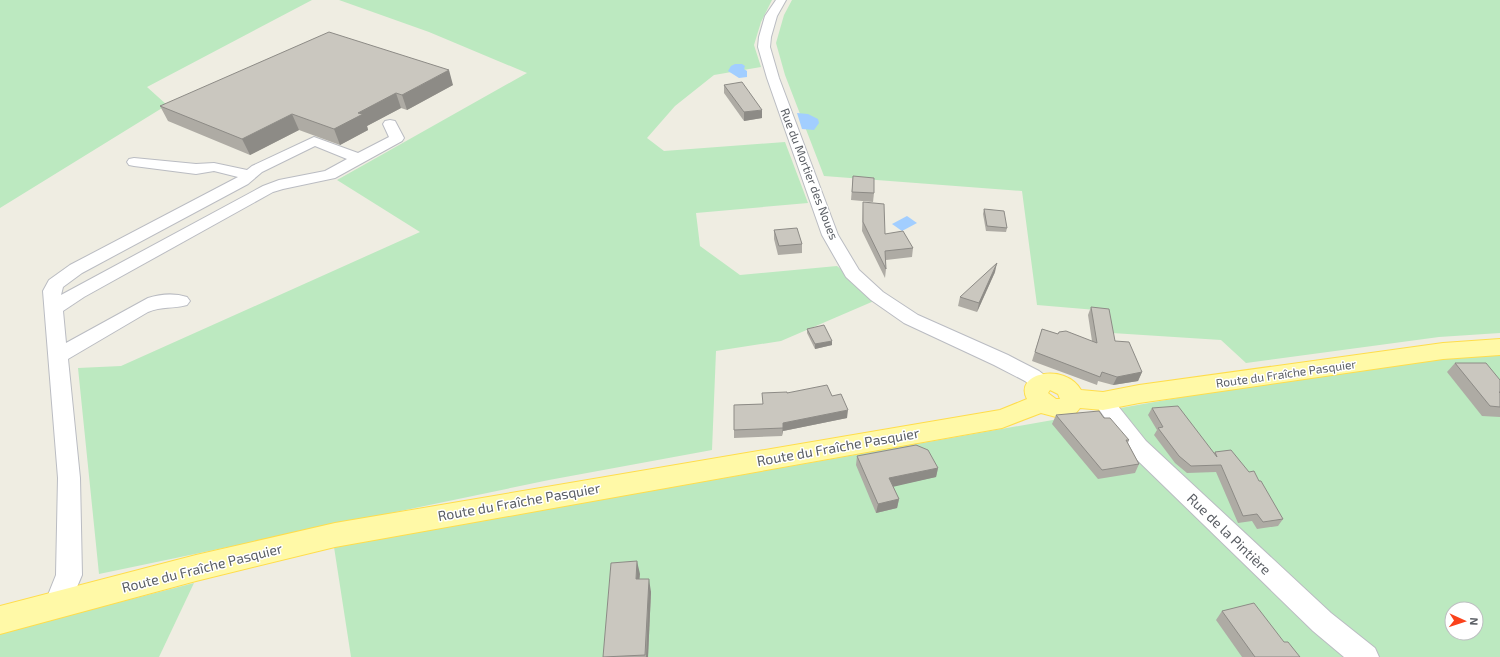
<svg xmlns="http://www.w3.org/2000/svg" width="1500" height="657" font-family="'Exo 2',sans-serif">
<rect width="100%" height="100%" fill="#efede2"/>
<g fill="#bce9c0" fill-rule="evenodd">
<path d="M0 0H312L147 87 167 105 0 208Z"/>
<path d="M339 0H772L761 22 754 45 761 67 714 75 675 106 647 138 664 151 785 142 808 203 696 213 700 246 740 275 837 266 847 274 874 301 781 341 716 351 712 450 549 480 99 574 78 368 121 366 420 232 337 180 527 73 429 32Z"/>
<path d="M792 0H1500V333L1439 337 1246 363 1221 340 1112 333 1108 311 1037 305 1022 191 824 176 785 75 776 43 784 15Z"/>
<path d="M1500 347V657H351L334 547 1443 351ZM1452 609H1476V633H1452Z"/>
<path d="M194 583 159 657H0V633Z"/>
</g>
<g fill="#a2ceff">
<path d="M735 64H742L745 66 744 69 747 71V77L739 78 728 71 731 66Z"/>
<path d="M797 113 808 114 818 119 819 123 814 130 802 129Z"/>
<path d="M907 216 917 223 902 231 892 224Z"/>
</g>
<g fill="none" stroke-linecap="round" stroke-linejoin="round">
<g stroke="#babcc2" stroke-width="2">
<g id="minor">
<path d="M776 0H786L777 16 771 37 770 47 779 78 838 235 859 270 883 292 918 315 1008 355 1039 371 1048 378 1051 383 1048 388 1041 390 1034 388 1025 381 994 365 904 323 871 300 846 277 822 235 767 78 758 47 759 37 765 16Z"/>
<path d="M390 120 395 121 404 138 402 141 335 178 283 189 273 192 84 297 63 311 66 343 148 298C160 294 175 293 187 297L190 301 187 305C173 309 162 306 148 312L68 359 80 478 82 575 66 613 57 617 48 613 44 605 56 575 58 478 43 291 49 280 70 265 238 177 214 171 196 174 134 166 129 165 127 162 129 159 134 158 196 164 214 163 247 170 252 166 314 137 358 153 389 137 383 124 385 121ZM315 146 347 159 325 171 279 180 263 186 61 295 63 287 82 273 248 184 262 172Z"/>
<path d="M1103 393 1110 396 1146 441 1331 613 1375 648 1379 657H1344L1313 631 1130 453 1093 401 1096 396Z"/>
</g>
</g>
<g stroke="#ffdd4b" stroke-width="2">
<path id="major" d="M1500 339V355L1443 359 1139 403 1103 410 1080 408 1076 413 1063 417H1056L1041 413 1002 428 335 547 196 581 0 634V606L196 555 335 523 1000 410 1027 399C1013 373 1065 362 1081 390L1103 392 1139 385 1443 343ZM1050 390 1058 394 1060 399H1056L1048 393Z"/>
</g>
<use href="#minor" fill="#fff" fill-rule="evenodd"/>
<use href="#major" fill="#fff9a7" fill-rule="evenodd"/>
</g>
<g fill="#aeaba4">
<path d="M453 85 407 110 401 108 367 126 368 130 340 145 299 130 250 155 168 121 160 106Z"/>
<path d="M724 85 762 118 744 121 724 93Z"/>
<path d="M853 176 874 193 873 202 851 200Z"/>
<path d="M863 202 885 234 913 248 912 257 886 260V269L885 278 862 231Z"/>
<path d="M984 209 1007 228 1006 232 986 231 983 214Z"/>
<path d="M774 230 802 244V253L778 255 774 239Z"/>
<path d="M995 272 977 312 958 306 960 297Z"/>
<path d="M1091 307 1115 341 1142 372 1138 381 1113 385 1098 381 1097 385 1032 361 1042 329 1058 334 1092 341 1088 315Z"/>
<path d="M807 329 832 345 815 349 807 333Z"/>
<path d="M1455 363 1500 380V417L1482 416 1447 372Z"/>
<path d="M787 393 832 396 847 418 783 431 782 436 734 438V405L762 404Z"/>
<path d="M1152 408 1214 453 1215 452 1249 472 1259 481 1283 519 1278 526 1257 529 1252 521 1238 523 1216 472 1187 473 1175 463 1154 435 1157 430 1148 415Z"/>
<path d="M1056 415 1104 418 1129 440 1128 443 1139 464 1135 473 1098 479 1052 424Z"/>
<path d="M857 456 938 468 936 477 893 486 899 499 897 508 876 513 856 465Z"/>
<path d="M640 574 639 579 651 592 648 657H603Z"/>
<path d="M1222 611 1284 642 1300 657H1242L1216 620Z"/>
</g>
<g fill="#8d8b86">
<path d="M449 70 453 85 407 110 402 95Z"/>
<path d="M396 93 401 108 367 126 368 130 340 145 334 129 358 113Z"/>
<path d="M762 110V118L744 121V112Z"/>
<path d="M292 114 299 130 250 155 242 139Z"/>
<path d="M997 263 995 272 977 312 979 303Z"/>
<path d="M832 341V345L815 349V344Z"/>
<path d="M1142 372 1138 381 1113 385 1117 377Z"/>
<path d="M848 410 847 418 783 431 782 436 783 423Z"/>
<path d="M938 468 936 477 888 488 889 478Z"/>
<path d="M899 499 897 508 876 513 878 504Z"/>
<path d="M637 561 640 574 638 592 636 579Z"/>
<path d="M649 579 651 592 648 657H646Z"/>
</g>
<g fill="#cac7bf" stroke="#8d8b86">
<path d="M329 32 449 70 402 95 396 93 358 113 363 114 334 129 292 114 242 139 160 106Z"/>
<path d="M742 82 762 110 744 112 724 85Z"/>
<path d="M853 176 874 178V193L852 192Z"/>
<path d="M863 202 884 204 885 234 903 231 913 248 885 251 886 269 863 222Z"/>
<path d="M984 209 1004 211 1007 228 987 226Z"/>
<path d="M797 228 802 244 779 246 774 230Z"/>
<path d="M997 263 979 303 960 297Z"/>
<path d="M1091 307 1109 309 1115 341 1129 342 1142 372 1117 377 1102 372 1100 377 1035 352 1042 329 1058 334 1059 332 1066 331 1097 343Z"/>
<path d="M824 325 832 341 815 344 807 329Z"/>
<path d="M1455 363H1486L1500 380V392H1499L1500 393V407L1490 406Z"/>
<path d="M827 385 832 396 841 394 848 410 783 423V428L734 430V405L763 404 762 393 787 392V393Z"/>
<path d="M1178 406 1217 457 1215 452 1231 450 1249 472 1254 471 1259 481H1261L1283 519 1263 522 1257 514 1243 516 1221 465 1191 466 1179 456 1158 428 1163 427 1152 408Z"/>
<path d="M1099 411 1104 418H1110L1129 440H1126L1139 464 1102 470 1056 415Z"/>
<path d="M916 445 928 450 938 468 889 478 899 499 878 504 857 456Z"/>
<path d="M637 561 636 579H649L645 655 603 657 611 563Z"/>
<path d="M1254 603 1284 642H1288L1300 657H1255L1222 611Z"/>
</g>
<g text-anchor="middle" stroke-width="3" stroke-linejoin="round" paint-order="stroke">
<g font-size="12" fill="#5a5e64" stroke="#fff">
<text transform="translate(809 174) rotate(69)" y="4">Rue du Mortier des Noues</text>
<text transform="translate(1286 374) rotate(-8)" y="4">Route du Fraîche Pasquier</text>
</g>
<g font-size="14" fill="#5a5e64" stroke="#fff">
<text transform="translate(838 447) rotate(-10)" y="5">Route du Fraîche Pasquier</text>
<text transform="translate(519 502) rotate(-10)" y="5">Route du Fraîche Pasquier</text>
<text transform="translate(1229 534) rotate(44)" y="5">Rue de la Pintière</text>
<text transform="translate(202 568) rotate(-14)" y="5">Route du Fraîche Pasquier</text>
</g>
</g>
<g transform="translate(1464 621) rotate(93)"><circle r="19" fill="#ffffff" stroke="#bdbfc1"/>
<path d="M0-3L7 15L0 10L-7 15Z" fill="#fa421c"/>
<text y="-6" font-size="11" font-weight="bold" text-anchor="middle" fill="#5a5e64">N</text>
</g>
</svg>
